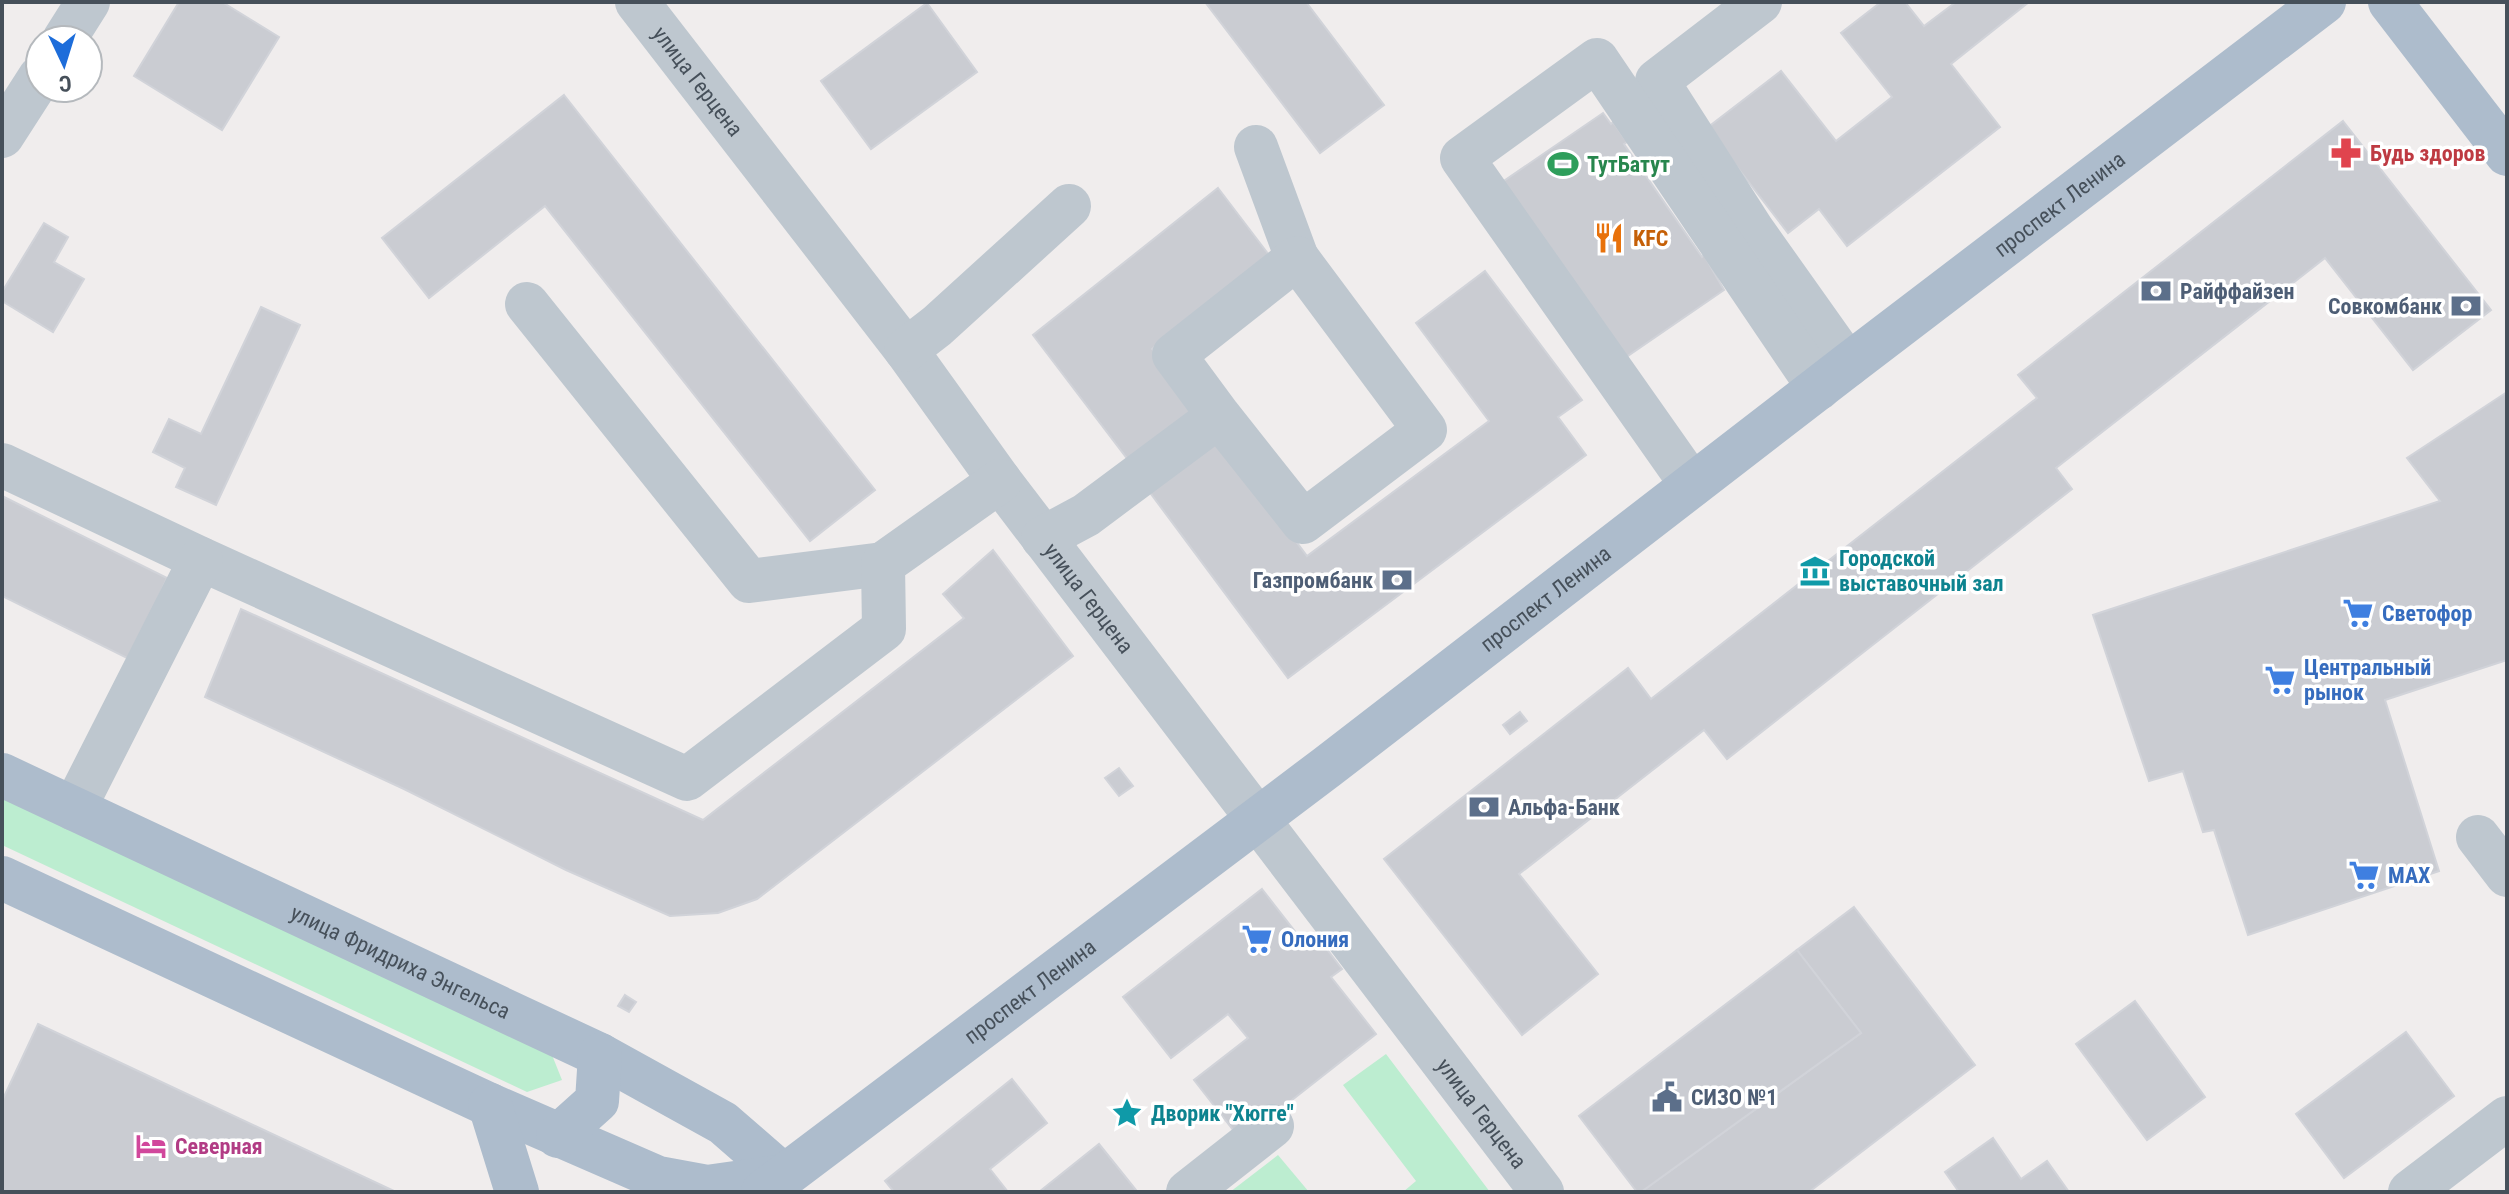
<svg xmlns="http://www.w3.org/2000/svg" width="2509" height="1194" font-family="'Roboto Condensed',sans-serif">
<rect width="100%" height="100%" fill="#f0eded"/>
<g fill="#bcedd0">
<path d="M2 796 548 1045 562 1080 527 1092 2 845Z"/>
<path d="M1386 1054 1490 1192H1403L1416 1181 1343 1085Z"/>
<path d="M1278 1155 1309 1192H1230Z"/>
</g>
<g fill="#caccd2" stroke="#d1d3d9" stroke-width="2">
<path d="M179 2H222L279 37 222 130 134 76Z"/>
<path d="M1205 2H1306L1384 105 1320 153Z"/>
<path d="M1881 2H1905L1924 26 1956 2H2029L1951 64 2000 127 1847 246 1819 209 1788 233 1707 128 1781 71 1836 141 1892 97 1841 33Z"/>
<path d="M927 3 977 72 871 149 821 81Z"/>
<path d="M564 95 875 490 810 541 545 206 429 298 382 238Z"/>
<path d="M1603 113 1611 124 1613 122 1627 142 1624 144 1702 257 1704 255 1724 290 1616 364 1495 187Z"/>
<path d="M2343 121 2491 310 2413 370 2325 258 2056 468 2072 489 1727 759 1704 730 1519 874 1598 974 1522 1035 1384 859 1628 668 1651 699 2037 398 2018 375Z"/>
<path d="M1218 188 1269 255 1152 349 1197 409 1129 461 1033 335Z"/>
<path d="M44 223 68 237 54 262 84 279 53 332 2 301V292Z"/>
<path d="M1485 271 1582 400 1558 417 1586 455 1288 678 1148 490 1218 437 1307 556 1489 421 1416 323Z"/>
<path d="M261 307 300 325 216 505 176 487 185 468 153 452 169 419 201 434Z"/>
<path d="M2507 392V660L2385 700 2439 871 2248 935 2214 830 2203 832 2183 771 2149 781 2093 615 2440 501 2407 458Z"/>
<path d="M2 496 167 578 131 660 2 596Z"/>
<path d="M993 550 1073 656 757 899 718 913 670 916 566 870 404 789 205 697 241 609 703 820 964 618 943 594Z"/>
<path d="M1520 712 1527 721 1510 734 1503 725Z"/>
<path d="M1119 768 1133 786 1119 796 1105 778Z"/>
<path d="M1262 889 1308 948 1319 939 1342 969 1331 977 1376 1034 1241 1140 1194 1080 1248 1038 1228 1014 1171 1058 1123 997Z"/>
<path d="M1854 907 1975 1065 1809 1192H1641L1861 1033 1797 950Z"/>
<path d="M1797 950 1861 1033 1641 1192H1637L1579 1116Z"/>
<path d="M625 995 636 1002 629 1012 618 1006Z"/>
<path d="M2135 1001 2205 1097 2147 1140 2076 1044Z"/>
<path d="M38 1024 396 1192H2V1101Z"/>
<path d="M2406 1032 2454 1096 2344 1178 2296 1114Z"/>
<path d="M1012 1079 1047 1123 990 1169 1008 1192H894L885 1181Z"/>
<path d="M1993 1138 2021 1179 2047 1161 2069 1192H1959L1945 1172Z"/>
<path d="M1099 1144 1136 1190 1133 1192H1039Z"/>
</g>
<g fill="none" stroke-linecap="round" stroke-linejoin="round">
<g stroke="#bec7cf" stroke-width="44">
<path id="s1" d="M637 2 906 350 1000 481 1542 1192"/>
<path d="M1760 2 1657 81 1753 231 1848 365"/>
<path d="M64 40 88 2"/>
<path d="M2 136 40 77"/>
<path d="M1256 147 1297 258"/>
<path d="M527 304 749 581 883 564"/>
<path d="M906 350 937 326 1069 206"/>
<path d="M2 465 201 559 687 779 884 629 883 564 1000 481"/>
<path d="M1692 485 1462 158 1597 60 1819 388"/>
<path d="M1043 538 1086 515 1219 416 1303 522 1425 430 1297 258 1174 355 1219 416"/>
<path d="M74 809 201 559"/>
<path d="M2478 837 2507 875"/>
<path d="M1188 1192 1272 1126"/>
<path d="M2410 1192 2507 1118"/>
</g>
<g stroke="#adbccc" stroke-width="44">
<path d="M2390 2 2507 154"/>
<path id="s2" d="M2 775 600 1055 723 1123 784 1176"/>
<path d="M2 878 490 1105 658 1178 707 1187 784 1176"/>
<path d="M490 1105 517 1192"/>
<path d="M558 1136 597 1101 600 1055"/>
<path id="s3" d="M763 1192 1327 767 1848 365 2324 2"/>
</g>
</g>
<defs>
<g id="pharmacy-bare" transform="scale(2.4)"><path d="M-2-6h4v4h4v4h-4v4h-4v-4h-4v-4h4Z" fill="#e0444e" stroke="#fff" stroke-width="2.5" paint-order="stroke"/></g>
<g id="stadium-bare" transform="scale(2.4)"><path d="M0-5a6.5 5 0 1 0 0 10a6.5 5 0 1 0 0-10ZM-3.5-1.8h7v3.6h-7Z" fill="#2e9e5b" stroke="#fff" stroke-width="2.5" paint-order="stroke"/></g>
<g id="restaurant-bare" transform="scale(2.4)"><path d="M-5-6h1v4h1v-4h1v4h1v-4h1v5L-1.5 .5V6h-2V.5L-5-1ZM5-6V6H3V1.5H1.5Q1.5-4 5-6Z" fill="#e8710a" stroke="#fff" stroke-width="2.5" paint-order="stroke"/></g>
<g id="bank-bare" transform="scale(2.4)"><path d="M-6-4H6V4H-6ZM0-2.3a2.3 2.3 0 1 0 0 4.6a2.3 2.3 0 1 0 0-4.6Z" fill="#5c6f8a" stroke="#fff" stroke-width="2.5" paint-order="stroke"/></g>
<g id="museum-bare" transform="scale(2.4)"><path d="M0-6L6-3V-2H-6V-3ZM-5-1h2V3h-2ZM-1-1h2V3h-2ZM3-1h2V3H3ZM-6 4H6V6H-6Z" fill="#0f9aa8" stroke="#fff" stroke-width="2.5" paint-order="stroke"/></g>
<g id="supermarket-bare" transform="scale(2.4)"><path d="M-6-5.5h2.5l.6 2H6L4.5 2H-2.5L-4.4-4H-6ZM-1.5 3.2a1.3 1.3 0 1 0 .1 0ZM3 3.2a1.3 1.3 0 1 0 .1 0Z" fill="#3f7fe0" stroke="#fff" stroke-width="2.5" paint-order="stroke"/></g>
<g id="civic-bare" transform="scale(2.4)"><path d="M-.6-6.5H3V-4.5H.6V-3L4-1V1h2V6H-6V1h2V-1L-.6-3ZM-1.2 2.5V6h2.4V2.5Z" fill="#5c6f8a" stroke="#fff" stroke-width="2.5" paint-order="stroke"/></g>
<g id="sight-bare" transform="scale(2.4)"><path d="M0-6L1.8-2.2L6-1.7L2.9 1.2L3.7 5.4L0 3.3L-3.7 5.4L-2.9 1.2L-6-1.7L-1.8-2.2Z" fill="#0f9aa8" stroke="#fff" stroke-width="2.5" paint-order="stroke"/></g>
<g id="hotel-bare" transform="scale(2.4)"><path d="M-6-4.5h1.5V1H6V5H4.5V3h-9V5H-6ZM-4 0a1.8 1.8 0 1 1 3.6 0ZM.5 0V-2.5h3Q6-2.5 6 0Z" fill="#d1479c" stroke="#fff" stroke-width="2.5" paint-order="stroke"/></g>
</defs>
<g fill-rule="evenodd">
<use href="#pharmacy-bare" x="2346" y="153"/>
<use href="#stadium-bare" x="1563" y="164"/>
<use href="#restaurant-bare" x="1609" y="238"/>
<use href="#bank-bare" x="2156" y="291"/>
<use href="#bank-bare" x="2466" y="306"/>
<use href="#museum-bare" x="1815" y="571"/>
<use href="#bank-bare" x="1397" y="580"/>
<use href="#supermarket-bare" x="2358" y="613"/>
<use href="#supermarket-bare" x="2280" y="680"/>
<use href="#bank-bare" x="1484" y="807"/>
<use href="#supermarket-bare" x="2364" y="875"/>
<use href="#supermarket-bare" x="1257" y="939"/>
<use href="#civic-bare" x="1667" y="1097"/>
<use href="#sight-bare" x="1127" y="1113"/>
<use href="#hotel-bare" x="151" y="1146"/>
</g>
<g text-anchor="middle" stroke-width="7" stroke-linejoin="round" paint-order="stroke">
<g font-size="22" fill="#46505a" stroke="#fff">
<text dy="8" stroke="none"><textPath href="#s1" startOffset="100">улица Герцена</textPath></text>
<text dy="8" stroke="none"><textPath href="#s3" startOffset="1630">проспект Ленина</textPath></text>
<text dy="8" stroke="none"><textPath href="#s1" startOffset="748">улица Герцена</textPath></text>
<text dy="8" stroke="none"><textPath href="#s3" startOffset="982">проспект Ленина</textPath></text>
<text dy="8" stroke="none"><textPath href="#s2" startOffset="440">улица Фридриха Энгельса</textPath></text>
<text dy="8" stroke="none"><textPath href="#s3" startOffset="334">проспект Ленина</textPath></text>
<text dy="8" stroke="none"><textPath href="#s1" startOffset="1396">улица Герцена</textPath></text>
</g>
<g font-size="22" font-weight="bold" fill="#be3a42" stroke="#fff" text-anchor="start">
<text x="2370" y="161">Будь здоров</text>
</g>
<g font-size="22" font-weight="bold" fill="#27864d" stroke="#fff" text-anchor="start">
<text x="1587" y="172">ТутБатут</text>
</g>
<g font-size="22" font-weight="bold" fill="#c56008" stroke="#fff" text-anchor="start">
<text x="1633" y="246">KFC</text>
</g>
<g font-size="22" font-weight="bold" fill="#4e5e75" stroke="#fff" text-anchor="start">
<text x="2180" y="299">Райффайзен</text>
<text x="2442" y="314" text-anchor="end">Совкомбанк</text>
<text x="1373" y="588" text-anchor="end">Газпромбанк</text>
<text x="1508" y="815">Альфа-Банк</text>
<text x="1691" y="1105">СИЗО №1</text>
</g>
<g font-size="22" font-weight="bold" fill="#0d838f" stroke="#fff" text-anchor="start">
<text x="1839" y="566">Городской<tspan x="1839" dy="25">выставочный зал</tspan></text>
<text x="1151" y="1121">Дворик "Хюгге"</text>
</g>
<g font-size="22" font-weight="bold" fill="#366cbe" stroke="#fff" text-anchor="start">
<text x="2382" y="621">Светофор</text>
<text x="2304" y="675">Центральный<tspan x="2304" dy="25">рынок</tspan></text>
<text x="2388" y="883">MAX</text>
<text x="1281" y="947">Олония</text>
</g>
<g font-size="22" font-weight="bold" fill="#b23c85" stroke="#fff" text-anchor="start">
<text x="175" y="1154">Северная</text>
</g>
</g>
<rect width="2509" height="1194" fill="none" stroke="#46505a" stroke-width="8"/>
<g transform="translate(64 64) rotate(176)"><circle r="38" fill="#ffffff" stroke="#b5b9bd" stroke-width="2"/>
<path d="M0-6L14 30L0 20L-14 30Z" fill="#1d6dda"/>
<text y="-12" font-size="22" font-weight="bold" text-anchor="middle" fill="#46505a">С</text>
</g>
</svg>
